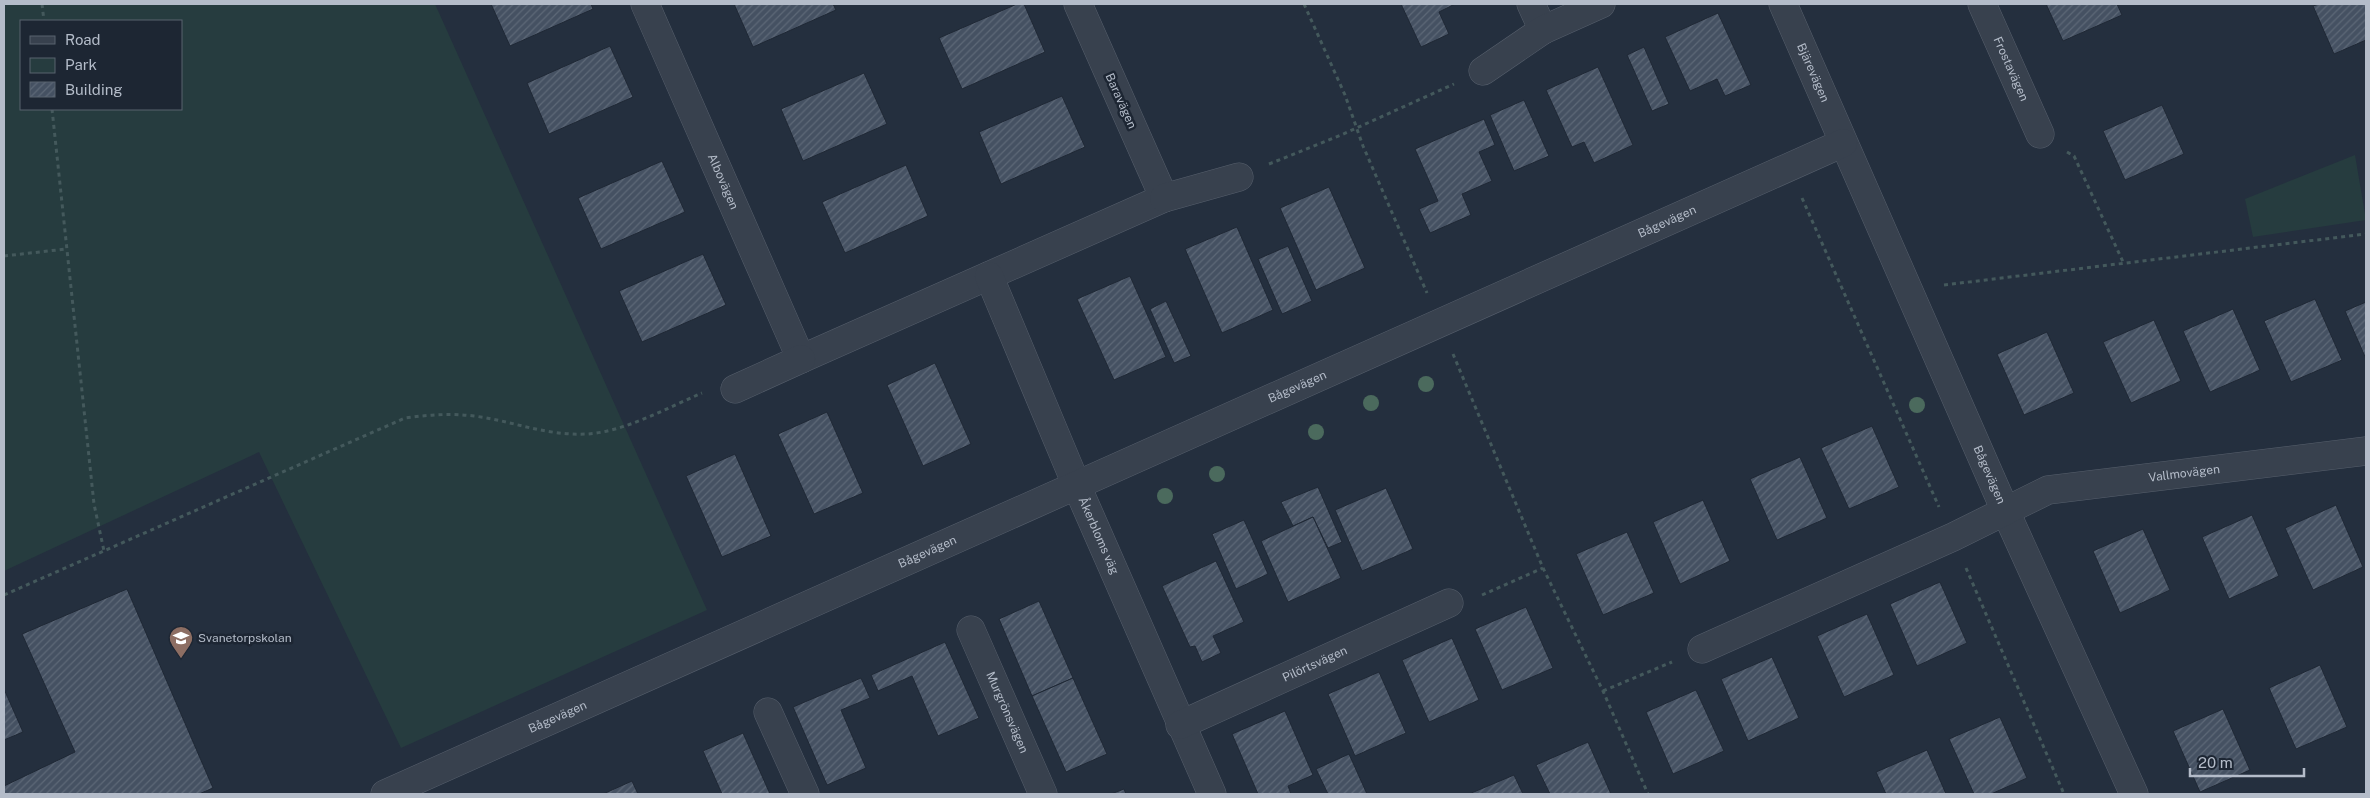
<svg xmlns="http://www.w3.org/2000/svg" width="2370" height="798" font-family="'Public Sans',sans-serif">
<defs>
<pattern id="building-hatch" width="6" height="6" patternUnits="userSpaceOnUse" patternTransform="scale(1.25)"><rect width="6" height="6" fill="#455162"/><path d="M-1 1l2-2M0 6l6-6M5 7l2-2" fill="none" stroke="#5d6877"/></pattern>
</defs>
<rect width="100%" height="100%" fill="#242f3e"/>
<g fill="#263c3f" fill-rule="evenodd">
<path d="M4 4H435L707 610 401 748 259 452 4 571ZM21 21H181V109H21Z"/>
<path d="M2355 155 2366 220 2253 237 2245 199Z"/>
</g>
<g fill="url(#building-hatch)" stroke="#1f2835">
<path d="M491 4H591L593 9 510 46Z"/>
<path d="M734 4H833L836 10 753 47Z"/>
<path d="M1017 4H1024L1045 52 962 89 939 38Z"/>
<path d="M1401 4H1455L1439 12 1449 34 1421 47Z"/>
<path d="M2046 4H2117L2122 15 2063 41Z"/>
<path d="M2319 4H2366V40L2334 54 2313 6Z"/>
<path d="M1718 13 1751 85 1725 96 1717 79 1690 91 1665 37Z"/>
<path d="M610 46 633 97 549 134 527 83Z"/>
<path d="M1644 47 1669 104 1652 111 1627 55Z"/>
<path d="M1598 67 1633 145 1594 163 1584 142 1572 147 1546 90Z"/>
<path d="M864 73 887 124 803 161 781 109Z"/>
<path d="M1062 96 1085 147 1001 184 979 132Z"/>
<path d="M1524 100 1549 156 1514 171 1490 115Z"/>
<path d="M2162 105 2184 154 2125 180 2103 131Z"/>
<path d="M1484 119 1495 145 1479 152 1492 181 1462 194 1471 215 1430 233 1419 209 1438 201 1415 149Z"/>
<path d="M662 161 685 212 601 249 578 198Z"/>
<path d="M906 165 928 216 845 253 822 202Z"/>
<path d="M1329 187 1365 268 1316 290 1280 208Z"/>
<path d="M1237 227 1273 310 1222 333 1185 249Z"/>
<path d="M1288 246 1312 301 1282 314 1258 259Z"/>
<path d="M703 254 726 305 642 342 619 291Z"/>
<path d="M1130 276 1166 357 1114 380 1077 299Z"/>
<path d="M2315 299 2342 360 2291 382 2264 321Z"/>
<path d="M1166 301 1191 356 1174 363 1150 309Z"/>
<path d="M2366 302V359L2345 311Z"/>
<path d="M2233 309 2260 370 2210 392 2183 331Z"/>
<path d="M2154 320 2181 381 2131 403 2103 342Z"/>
<path d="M2047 332 2074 393 2024 415 1997 354Z"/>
<path d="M935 363 971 444 923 466 887 385Z"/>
<path d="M827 412 863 493 814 514 778 434Z"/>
<path d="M1872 426 1899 487 1849 509 1821 448Z"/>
<path d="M735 454 771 536 722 557 686 476Z"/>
<path d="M1800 457 1827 518 1777 540 1750 479Z"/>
<path d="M1318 487 1342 542 1328 548 1313 517 1293 526 1281 502Z"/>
<path d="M1386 488 1413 549 1362 571 1335 510Z"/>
<path d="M1703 500 1730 561 1680 584 1653 522Z"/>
<path d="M2336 505 2363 567 2313 590 2285 528Z"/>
<path d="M2252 515 2279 576 2229 599 2202 537Z"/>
<path d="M1313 517 1341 578 1288 602 1261 541Z"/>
<path d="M1244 520 1268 574 1236 589 1212 534Z"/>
<path d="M2143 529 2170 590 2120 613 2093 551Z"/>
<path d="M1627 532 1654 593 1603 615 1576 554Z"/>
<path d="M1216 561 1244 622 1213 636 1221 653 1202 662 1195 646 1190 647 1162 586Z"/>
<path d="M1940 582 1967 643 1917 666 1890 604Z"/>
<path d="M127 589 213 788 199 794H4V786L75 752 22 634Z"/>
<path d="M1039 601 1073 678 1032 696 999 619Z"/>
<path d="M1526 607 1553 668 1502 690 1475 629Z"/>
<path d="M1867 614 1894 675 1844 697 1817 636Z"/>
<path d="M1452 638 1479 700 1429 722 1402 660Z"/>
<path d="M945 642 979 718 938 736 912 676 878 691 871 675Z"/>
<path d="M1772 657 1799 718 1748 741 1721 679Z"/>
<path d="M2320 665 2347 727 2296 749 2269 688Z"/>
<path d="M1379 672 1406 733 1355 756 1328 694Z"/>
<path d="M861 678 870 698 841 710 866 768 827 785 793 707Z"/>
<path d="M1073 678 1107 754 1066 772 1032 696Z"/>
<path d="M4 689 23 732 4 740Z"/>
<path d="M1696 690 1724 751 1673 774 1646 712Z"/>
<path d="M2223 709 2250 770 2200 792 2173 731Z"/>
<path d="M1285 711 1313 775 1288 786 1291 794H1258L1232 734Z"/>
<path d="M2000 717 2027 778 1991 794H1974L1949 739Z"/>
<path d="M743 733 770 794H722L703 751Z"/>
<path d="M1588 742 1611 794H1550L1536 765Z"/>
<path d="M1927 750 1946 794H1886L1876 772Z"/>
<path d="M1349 754 1367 794H1328L1316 769Z"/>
<path d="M1514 775 1523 794H1469Z"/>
<path d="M632 781 638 794H603Z"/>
<path d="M1124 789 1126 794H1111Z"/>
</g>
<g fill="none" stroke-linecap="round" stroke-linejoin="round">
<g stroke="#565f6c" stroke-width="29">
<g id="minor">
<path id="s1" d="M645 4 801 359 1164 198 1078 4"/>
<path d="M1531 4 1543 30"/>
<path id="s2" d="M1783 4 2005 510 2134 794"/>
<path id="s3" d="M1982 4 2040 134"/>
<path d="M1483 71 1543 30 1601 4"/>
<path d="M1164 198 1239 177"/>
<path id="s4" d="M989 276 1076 484 1212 794"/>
<path d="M735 389 801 359"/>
<path id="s5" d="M971 630 1043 794"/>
<path id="s6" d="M1702 649 1953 537 2048 490 2366 451"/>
<path d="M768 712 805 794"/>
<path id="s7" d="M1180 725 1449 603"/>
<path id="s8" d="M385 794 1843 143"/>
</g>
</g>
<g stroke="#44595c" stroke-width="3" stroke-dasharray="4 4" stroke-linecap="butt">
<path d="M42 4 44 21"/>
<path d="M1304 4 1345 95 1363 146 1427 293"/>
<path d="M52 109 94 504 104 551"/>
<path d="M2067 152 2074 156 2124 264"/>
<path d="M1269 164 1341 135 1454 84"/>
<path d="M1802 198 1939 507"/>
<path d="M4 256 66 249"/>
<path d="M1944 285 2366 234"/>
<path d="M1453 354 1543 568 1603 691 1648 794"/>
<path d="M1966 568 2064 794"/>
<path d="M4 595 405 418C428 415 450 413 474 416 513 421 545 436 587 434 624 432 667 408 702 393"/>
<path d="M1482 595 1543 568"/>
<path d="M1603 691 1672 662"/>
</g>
<use href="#minor" stroke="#38414e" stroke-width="28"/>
</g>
<g fill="#4b6a5d">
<circle cx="1426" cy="384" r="8"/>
<circle cx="1371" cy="403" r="8"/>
<circle cx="1917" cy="405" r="8"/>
<circle cx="1316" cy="432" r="8"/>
<circle cx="1217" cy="474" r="8"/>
<circle cx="1165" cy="496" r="8"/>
</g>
<defs>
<g id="school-pin" transform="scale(1.25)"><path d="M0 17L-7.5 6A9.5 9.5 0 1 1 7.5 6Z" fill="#8d6e63" stroke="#1d2633"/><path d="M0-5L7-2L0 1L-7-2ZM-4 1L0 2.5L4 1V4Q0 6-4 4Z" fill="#fff"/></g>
</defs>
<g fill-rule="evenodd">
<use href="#school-pin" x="181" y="638"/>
</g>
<g text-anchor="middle" stroke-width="5" stroke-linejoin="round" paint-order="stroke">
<g font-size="12" fill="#b4bcc9" stroke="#1d2633">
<text dy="4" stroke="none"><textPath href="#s3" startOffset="71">Frostavägen</textPath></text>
<text dy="4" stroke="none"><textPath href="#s2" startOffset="75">Bjärevägen</textPath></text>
<text transform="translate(1121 101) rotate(66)" y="4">Baravägen</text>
<text dy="4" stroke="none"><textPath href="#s1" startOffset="194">Albovägen</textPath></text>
<text dy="4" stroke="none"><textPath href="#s8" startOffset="1404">Bågevägen</textPath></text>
<text dy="4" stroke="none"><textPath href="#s8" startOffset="999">Bågevägen</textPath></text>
<text dy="4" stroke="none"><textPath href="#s6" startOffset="518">Vallmovägen</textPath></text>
<text dy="4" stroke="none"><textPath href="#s2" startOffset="514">Bågevägen</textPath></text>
<text dy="4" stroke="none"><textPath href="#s4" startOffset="282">Åkerbloms väg</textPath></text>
<text dy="4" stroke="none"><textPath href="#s8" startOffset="594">Bågevägen</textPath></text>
<text dy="4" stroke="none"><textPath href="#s7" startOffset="148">Pilörtsvägen</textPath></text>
<text dy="4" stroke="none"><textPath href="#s5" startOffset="90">Murgrönsvägen</textPath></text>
<text dy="4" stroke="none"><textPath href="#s8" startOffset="189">Bågevägen</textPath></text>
</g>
<g font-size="12" fill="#b4bcc9" stroke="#1d2633" text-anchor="start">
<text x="198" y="642">Svanetorpskolan</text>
</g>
</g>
<rect width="2370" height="798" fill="none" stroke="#b4bcc9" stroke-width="10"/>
<rect x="20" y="20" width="162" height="90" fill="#1d2633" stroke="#59626f"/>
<rect x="30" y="36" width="25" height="8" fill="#38414e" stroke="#59626f"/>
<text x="65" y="45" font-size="15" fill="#b4bcc9">Road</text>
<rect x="30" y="58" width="25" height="15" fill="#263c3f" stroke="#59626f"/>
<text x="65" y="70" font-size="15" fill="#b4bcc9">Park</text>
<rect x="30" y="82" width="25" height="15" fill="url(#building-hatch)" stroke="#59626f"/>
<text x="65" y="95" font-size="15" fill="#b4bcc9">Building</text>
<path d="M2190 768v8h114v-8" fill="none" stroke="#b4bcc9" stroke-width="2.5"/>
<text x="2198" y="768" font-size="15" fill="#b4bcc9" stroke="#1d2633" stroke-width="4" paint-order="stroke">20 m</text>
</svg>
